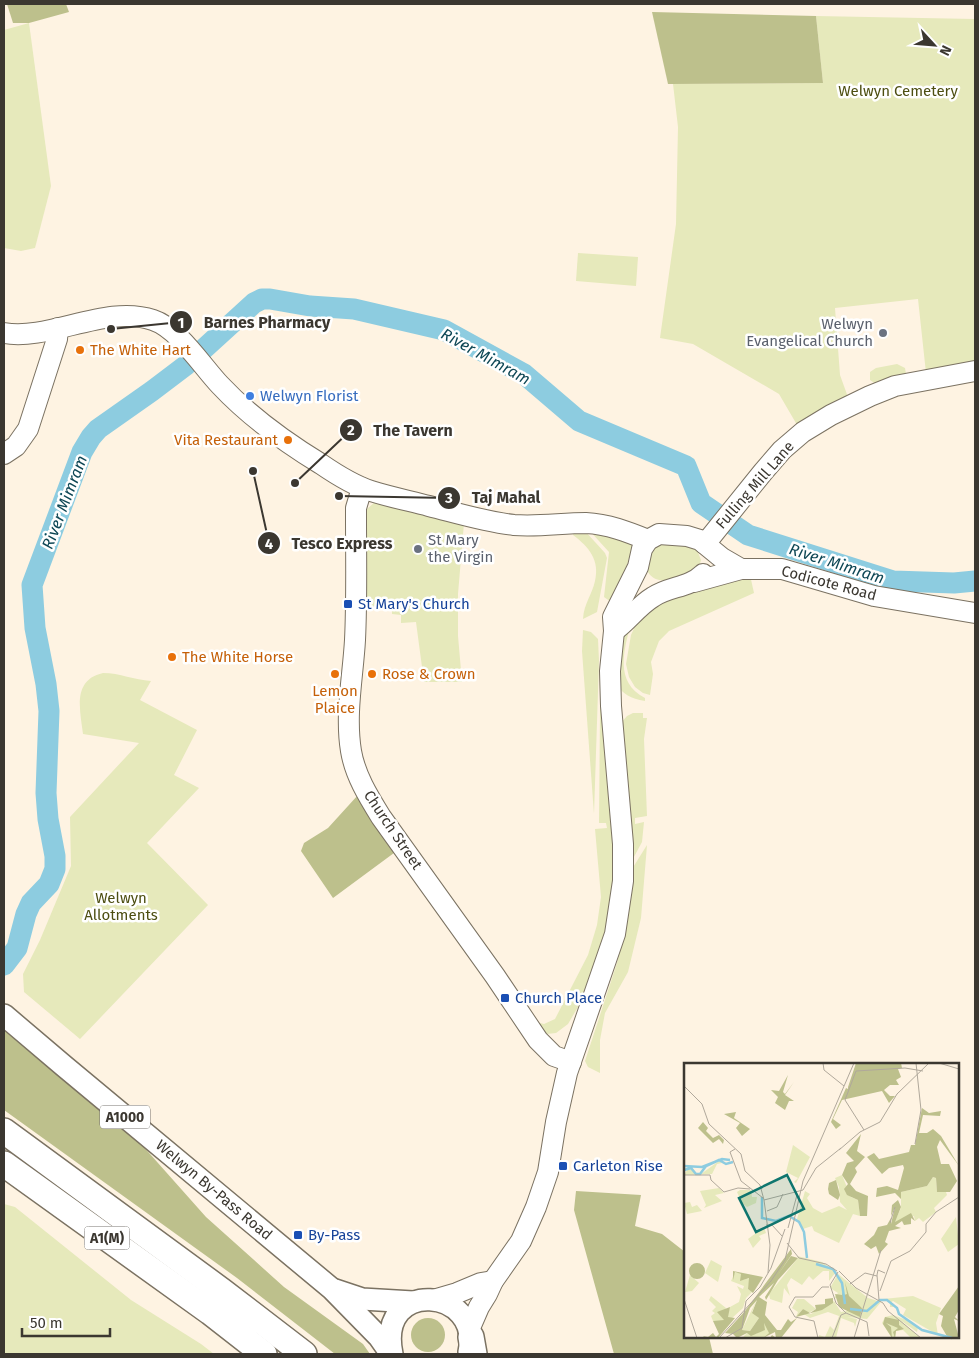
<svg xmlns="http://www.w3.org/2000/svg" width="979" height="1358" font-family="'Fira Sans',sans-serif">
<rect width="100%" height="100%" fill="#fef3e2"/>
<g fill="#e6e9bb">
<path d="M816 16 975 19V365L926 373 918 299 835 308 840 375 849 400 800 430 779 394 693 344 660 338 676 224 678 127 673 84 823 83Z"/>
<path d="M29 23 51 186 35 248 21 251 4 248V30Z"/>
<path d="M578 253 638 257 636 286 576 281Z"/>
<path d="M897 364 905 368 906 374 902 379 876 384 870 380V372L876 368Z"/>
<path d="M375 502 464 523 458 594V636L462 682H424L416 622 401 623V615L392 614V608L364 606 363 517 367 509Z"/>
<path d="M574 529 585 531 605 553 607 558 597 612 583 619C584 603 592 595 595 581 600 560 589 547 573 535Z"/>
<path d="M589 530 635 540 628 561 626 577 614 604 604 597 609 552Z"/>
<path d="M662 544 688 545 697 550 701 560 698 571C681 576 655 591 646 568L652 548Z"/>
<path d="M750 575 754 593 669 631 659 641 651 662 653 674 650 695 643 693 635 687 629 677 626 664 631 635 637 622 660 600Z"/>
<path d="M631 623C624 650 614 682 645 698V701C616 696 613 682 619 656 622 643 624 634 631 623Z"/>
<path d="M583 630 591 632 598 639 599 661 594 814 582 651Z"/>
<path d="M602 669 616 865 605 935 578 1007 568 1024 556 1033 547 1034 539 1029 536 1022 544 1024 555 1019 588 955 597 925 601 897 595 829 607 828 606 823H599L600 710Z"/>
<path d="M103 673C120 673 134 680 151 681L140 700 197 730 174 775 199 788 147 843 208 905 80 1039 24 992 23 974 40 940 71 866 70 817 139 743 83 734C80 710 72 680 103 673Z"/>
<path d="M633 713H643V718H647L644 739 647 816 635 818V824L644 822 642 842 628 868 621 723 627 716Z"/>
<path d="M647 845 641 918 628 972 605 1013 600 1040V1073L588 1067 585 1061 617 963 628 913 632 869Z"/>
<path d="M4 1204 15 1207 131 1300 201 1344 214 1354H4Z"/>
</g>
<g fill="#bdc08c">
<path d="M7 4H66L69 12 29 23H13Z"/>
<path d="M652 12 816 16 823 83 668 84Z"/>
<path d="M358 795 398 850 333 898 301 851 304 843 328 828Z"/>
<path d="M4 1028 134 1136 206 1217 284 1287 363 1344 370 1354H335L237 1278 4 1110Z"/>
<path d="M576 1191 641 1195 635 1226 662 1234 685 1252V1337H709L713 1354H614L574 1210Z"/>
<circle cx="428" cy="1335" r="17"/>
</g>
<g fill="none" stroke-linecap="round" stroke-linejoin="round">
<path stroke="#8dcce0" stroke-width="21" d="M4 965 17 948 26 914 31 903 49 884 55 869V856L48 819 46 793 49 711 46 684 35 628 32 585 82 452 91 437 98 429 152 391 185 366 254 303 262 299H270L310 306 354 309 444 330 524 374 579 421 686 466 701 503 748 535 893 581 954 583 975 581"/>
<g stroke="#7b7262" stroke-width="22">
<g id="secondary">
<path d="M4 333C50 341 106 304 153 320 178 328 202 366 220 385 249 416 285 442 321 464 337 475 353 485 371 491 390 497 410 501 429 506 457 513 486 522 514 525 538 527 562 523 586 523 608 524 628 532 648 540"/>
<path d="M4 454 16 446 28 429 57 339 58 328"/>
<path d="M362 488 356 508V517C356 558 357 599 355 640 353 676 345 714 351 751 355 775 368 796 381 817L495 976 538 1040 554 1056 571 1062"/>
<path d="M705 544 763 472 782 450 803 432 831 415 870 396 895 386 975 371"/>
<path d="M694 582 741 569H782L874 596 975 613"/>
<path d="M614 631C628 621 638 606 653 597 669 586 689 588 703 574"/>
<path d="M433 1300 457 1293 481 1283 493 1281"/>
<path d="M469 1330 479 1307 487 1294 493 1281 521 1241 536 1207 548 1172 556 1122 567 1073 615 934 623 881V844L611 706 610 671 614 631 613 617 638 567 642 549 648 540 659 534 687 536 700 540 722 558 741 569"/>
</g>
</g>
<g stroke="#7b7262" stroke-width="24">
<g id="primary">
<path d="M4 1015 64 1066 332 1289 379 1337 391 1354"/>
<path d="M335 1290 362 1299 413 1302"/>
<path d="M392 1354C376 1277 483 1287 469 1352"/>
</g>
</g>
<g stroke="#7b7262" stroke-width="28">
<g id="highway">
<path d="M4 1131 222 1291 304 1354"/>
<path d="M4 1164 210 1312 264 1354"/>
<path d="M471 1337 474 1354"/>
</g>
</g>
<use href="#secondary" stroke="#fff" stroke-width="20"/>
<use href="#primary" stroke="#fff" stroke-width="21"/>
<use href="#highway" stroke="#fff" stroke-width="25"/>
</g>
<g fill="#6b7280" stroke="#fff" stroke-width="2">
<circle cx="883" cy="333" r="5"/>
<circle cx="418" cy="549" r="5"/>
</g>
<g fill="#e8710a" stroke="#fff" stroke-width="2">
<circle cx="80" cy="350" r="5"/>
<circle cx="288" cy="440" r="5"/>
<circle cx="172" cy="657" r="5"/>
<circle cx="335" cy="674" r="5"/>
<circle cx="372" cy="674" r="5"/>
</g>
<circle fill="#3f7fe0" stroke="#fff" stroke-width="2" cx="250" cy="396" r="5"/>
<g fill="#1a4fb4" stroke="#fff" stroke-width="2">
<rect x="343" y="599" width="10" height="10" rx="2.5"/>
<rect x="500" y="993" width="10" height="10" rx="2.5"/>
<rect x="558" y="1161" width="10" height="10" rx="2.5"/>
<rect x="293" y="1230" width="10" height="10" rx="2.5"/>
</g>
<g text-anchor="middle" stroke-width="5" stroke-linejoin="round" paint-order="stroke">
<g fill="#fff" stroke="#76736e" stroke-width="1">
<rect x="100" y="1105.5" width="50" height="23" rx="4"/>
<rect x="84.5" y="1226.5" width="45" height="23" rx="4"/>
</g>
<g font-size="14" font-weight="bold" fill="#3b3730">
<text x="125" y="1122">A1000</text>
<text x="107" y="1243">A1(M)</text>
</g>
<g font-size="15" fill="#4d4e11" stroke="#fff">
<text x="898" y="96">Welwyn Cemetery</text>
<text x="121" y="903">Welwyn<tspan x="121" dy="17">Allotments</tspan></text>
</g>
<g font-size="15" fill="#5b616d" stroke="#fff" text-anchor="end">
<text x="873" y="329">Welwyn<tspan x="873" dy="17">Evangelical Church</tspan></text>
<text x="428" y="545" text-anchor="start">St Mary<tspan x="428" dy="17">the Virgin</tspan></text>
</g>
<g font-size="15" fill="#c56008" stroke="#fff" text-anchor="start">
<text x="90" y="355">The White Hart</text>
<text x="278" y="445" text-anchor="end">Vita Restaurant</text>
<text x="182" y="662">The White Horse</text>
<text x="382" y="679">Rose &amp; Crown</text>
<text x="335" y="696" text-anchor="middle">Lemon<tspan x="335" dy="17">Plaice</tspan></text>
</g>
<g font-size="15" fill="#366cbe" stroke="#fff" text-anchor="start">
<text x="260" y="401">Welwyn Florist</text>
</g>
<g font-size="15" fill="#3b3730" stroke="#fff">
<text transform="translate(755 485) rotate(-49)" y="5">Fulling Mill Lane</text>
<text transform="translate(829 583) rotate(15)" y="5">Codicote Road</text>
<text transform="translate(393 830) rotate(56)" y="5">Church Street</text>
<text transform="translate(214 1190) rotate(40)" y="5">Welwyn By-Pass Road</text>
</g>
<g font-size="15" fill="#164399" stroke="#fff" text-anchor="start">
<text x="358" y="609">St Mary's Church</text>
<text x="515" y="1003">Church Place</text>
<text x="573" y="1171">Carleton Rise</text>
<text x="308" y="1240">By-Pass</text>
</g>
<g font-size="16" font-style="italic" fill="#0e4755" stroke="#fff">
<text transform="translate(486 356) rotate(29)" y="6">River Mimram</text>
<text transform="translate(64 502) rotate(-69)" y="6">River Mimram</text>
<text transform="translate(837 563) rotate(18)" y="6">River Mimram</text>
</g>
</g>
<g transform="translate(684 1063)">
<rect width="275" height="275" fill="#fef3e2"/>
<path d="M109 82 126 94 112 120 110 119 114 115 102 109ZM35 98 38 100 33 101 28 111 0 112 5 104 12 111H17ZM158 112 167 134 174 137 176 153 169 151 155 180 130 168 128 163 119 166 113 156 121 128 126 131 123 135 129 145 138 150 155 143 163 147 156 139 155 124 151 115ZM249 114 252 115 253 129H262L263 132 250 145 252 149 239 159 235 155 231 158 230 153 210 160 217 145V129L243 123ZM35 125 40 130 31 132 38 138 20 145 22 142 16 128ZM56 127H67L68 134H73L72 140 63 144 58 140 53 129ZM6 139 8 144 13 142 18 148 3 151 0 140ZM272 154 275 181 264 189 257 176ZM80 164 82 170 75 173 77 176 69 185 64 176ZM113 193 138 199 152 209 145 218V208H139L129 217 125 213 118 222 107 215 103 222 106 233 100 225 98 240 86 236 85 231 114 195ZM27 197 38 203 34 219 21 210ZM51 209 58 211V217L66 215 64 226 68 229 62 235 59 245 47 256 43 253 46 244 55 239 57 231 53 223 59 226 60 223 47 218ZM154 211 184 235 197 239 183 256 163 254 173 256 171 264 170 260 157 255 152 275H135V272L141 274 146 263 150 267 155 253 144 249 126 255 118 250 127 251 150 238 157 249 178 245 169 238 150 235 154 230 146 225ZM6 212 15 220 8 228 1 229ZM27 233 42 245 37 253 41 257 37 259 29 258 27 253 31 250 28 248 32 244 25 237ZM229 233 257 245 252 260 254 272 219 252 222 246 209 238 206 240 210 244H206V240L199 236ZM73 236 68 249 75 255 66 268 58 267ZM113 236H120L132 246 124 250 119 246 112 254 114 249 108 245ZM209 252 228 259 234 264 233 269 216 257 237 275H227L219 267 212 268 211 275H208L198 260 201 254ZM79 260 84 261 85 270 79 275H58L63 270 72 271 80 266Z" fill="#e6e9bb"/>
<path d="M172 0H217L218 5 214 6 217 14 212 17 215 22H206L200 27 206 33H211L205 40 198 28 158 37 149 56 157 62 152 66 147 59 162 25 164 26V24ZM104 12 99 29 101 31 110 19 101 32 110 38H105L101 47 91 40 94 34 87 27 95 28ZM238 45 245 50 257 48 256 53 239 52 235 70H243L249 66 257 73 275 103 256 77 253 84 257 101H265L273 118 266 129H253L252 115 249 114 243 123 217 129V136L211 130 192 134 193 125 203 123 214 127 220 105 219 102 205 105 198 111 183 94 190 90 195 96 225 89 227 82H231ZM52 49 50 55 66 66 58 73 52 65 56 60 40 51ZM19 59 24 65 22 68 29 75 35 72 40 77 39 81 35 76 29 80 14 65ZM177 71 173 88 181 94 171 105 173 109 166 121 172 128 184 133 183 153H176L174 137 163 132 160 126 164 121 158 112 163 100 170 98 162 90ZM152 117 156 132 154 137 145 131 144 126 145 120ZM214 137 217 144 211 159 227 150 231 158 227 155V161L220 162 218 158 211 163 217 165 205 168 201 179 204 181 195 191 192 183 187 186 180 181 190 172 194 164 203 162 207 155V161L211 144 207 153 208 142ZM107 186 108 191 93 213 107 193 114 195 94 217 82 237 81 234 90 220 75 234 83 239 81 252 93 267H97L104 256 107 259 113 255 97 275H86L88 272 92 275 91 269 79 275 85 270 80 260 81 267 67 273 63 270 53 275 49 271 41 270 61 248ZM73 237 68 250 75 255 66 268 58 267 66 245ZM5 208a8 8 0 1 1 16 0a8 8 0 1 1-16 0ZM43 207 49 208 79 214 69 230 64 226 65 215 56 218 57 211 51 209 49 217V208ZM161 219 165 233 178 245 176 254 155 244 151 231 158 232 159 227 160 232 163 231ZM275 223V247L271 254 275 258 270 256 275 275H264L257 263 259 253 255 251ZM149 235V240L138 247 112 254 119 246 126 250 132 246 131 242 141 241V236ZM46 244 44 254 51 255 34 275H21L19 273 24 274 29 270 32 274 35 271 29 258 40 257 33 249ZM201 254 215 257V262L220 266 212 268 211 275 209 269 214 265 202 260 207 264 208 275 199 261Z" fill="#bdc08c" fill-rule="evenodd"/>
<path fill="none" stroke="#8dcce0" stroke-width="2.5" d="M0 103 18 104 38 96 46 97M0 107 7 105 12 111H16L22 103 35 97 42 101 49 99M78 134V155L92 158 105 153 115 159 120 169 123 195M132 201 149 206 158 220 161 241M166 246 183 248 196 237H203L213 245 215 251 238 267 268 275"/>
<path fill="none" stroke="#b0a89b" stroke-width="1" d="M139 0 140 7 160 23M255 0 275 6M0 23 18 41 25 61 57 91 61 108 76 122 80 137 119 127 132 105 157 85M180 67 161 37 172 8 221 5 239 8M231 81 237 47 232 0M51 86 46 89 57 118 79 135M155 87 176 69 196 59 213 31 245 0M0 112H26L27 117 40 129 54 125 66 126M80 137 86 182 84 210M83 148 93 144 99 131M206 160 211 144M82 162H88L98 173M104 165 113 132M103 180 115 195 142 201 153 208M155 208 172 225 199 240 204 248 237 275M154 209 146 222 152 240 162 250 183 259 185 273M166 221 181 210 193 213M196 228 207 198 226 188 242 169V161L252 149 275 134M0 236 13 275M195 237 193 212 194 207 201 210M35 275 87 218 101 197 119 118 170 0M41 275 58 265 62 238 76 224 87 205 101 166M134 275 130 258 111 254 105 244 111 234H129L138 224H145M148 275 157 252 162 250M170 275 197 187"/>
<path fill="#0f766e" fill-opacity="0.15" stroke="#0f766e" stroke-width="2.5" d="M103 112 120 146 72 169 55 135Z"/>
<rect width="275" height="275" fill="none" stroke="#3b3730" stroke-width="2.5"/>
</g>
<path fill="none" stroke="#3b3730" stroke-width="2" d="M111 329L181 322M295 483L351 430M339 496L449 498M253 471L269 543"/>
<g fill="#3b3730" stroke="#fff" stroke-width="2">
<circle cx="111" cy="329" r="5"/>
<circle cx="295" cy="483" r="5"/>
<circle cx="339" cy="496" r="5"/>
<circle cx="253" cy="471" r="5"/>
<circle cx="181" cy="322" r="12"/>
<circle cx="351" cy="430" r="12"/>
<circle cx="449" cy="498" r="12"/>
<circle cx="269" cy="543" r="12"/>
</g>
<g font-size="15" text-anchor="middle" font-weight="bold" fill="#fff">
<text x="181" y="328">1</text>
<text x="351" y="435">2</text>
<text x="449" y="503">3</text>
<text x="269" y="549">4</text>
</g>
<g font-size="16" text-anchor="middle" font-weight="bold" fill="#3b3730" stroke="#fff" stroke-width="5" stroke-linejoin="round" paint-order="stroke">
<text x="267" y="328">Barnes Pharmacy</text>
<text x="413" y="436">The Tavern</text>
<text x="506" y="503">Taj Mahal</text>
<text x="342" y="549">Tesco Express</text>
</g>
<rect width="979" height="1358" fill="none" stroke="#3b3730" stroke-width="10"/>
<g transform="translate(934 45) rotate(116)" stroke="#ffffff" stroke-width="4" paint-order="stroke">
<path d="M0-4L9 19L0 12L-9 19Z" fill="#3b3730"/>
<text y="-8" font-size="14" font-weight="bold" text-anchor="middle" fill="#3b3730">N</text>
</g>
<path d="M22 1328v8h88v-8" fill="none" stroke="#3b3730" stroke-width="2.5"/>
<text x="30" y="1328" font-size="15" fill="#3b3730" stroke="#ffffff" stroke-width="4" paint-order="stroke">50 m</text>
</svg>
